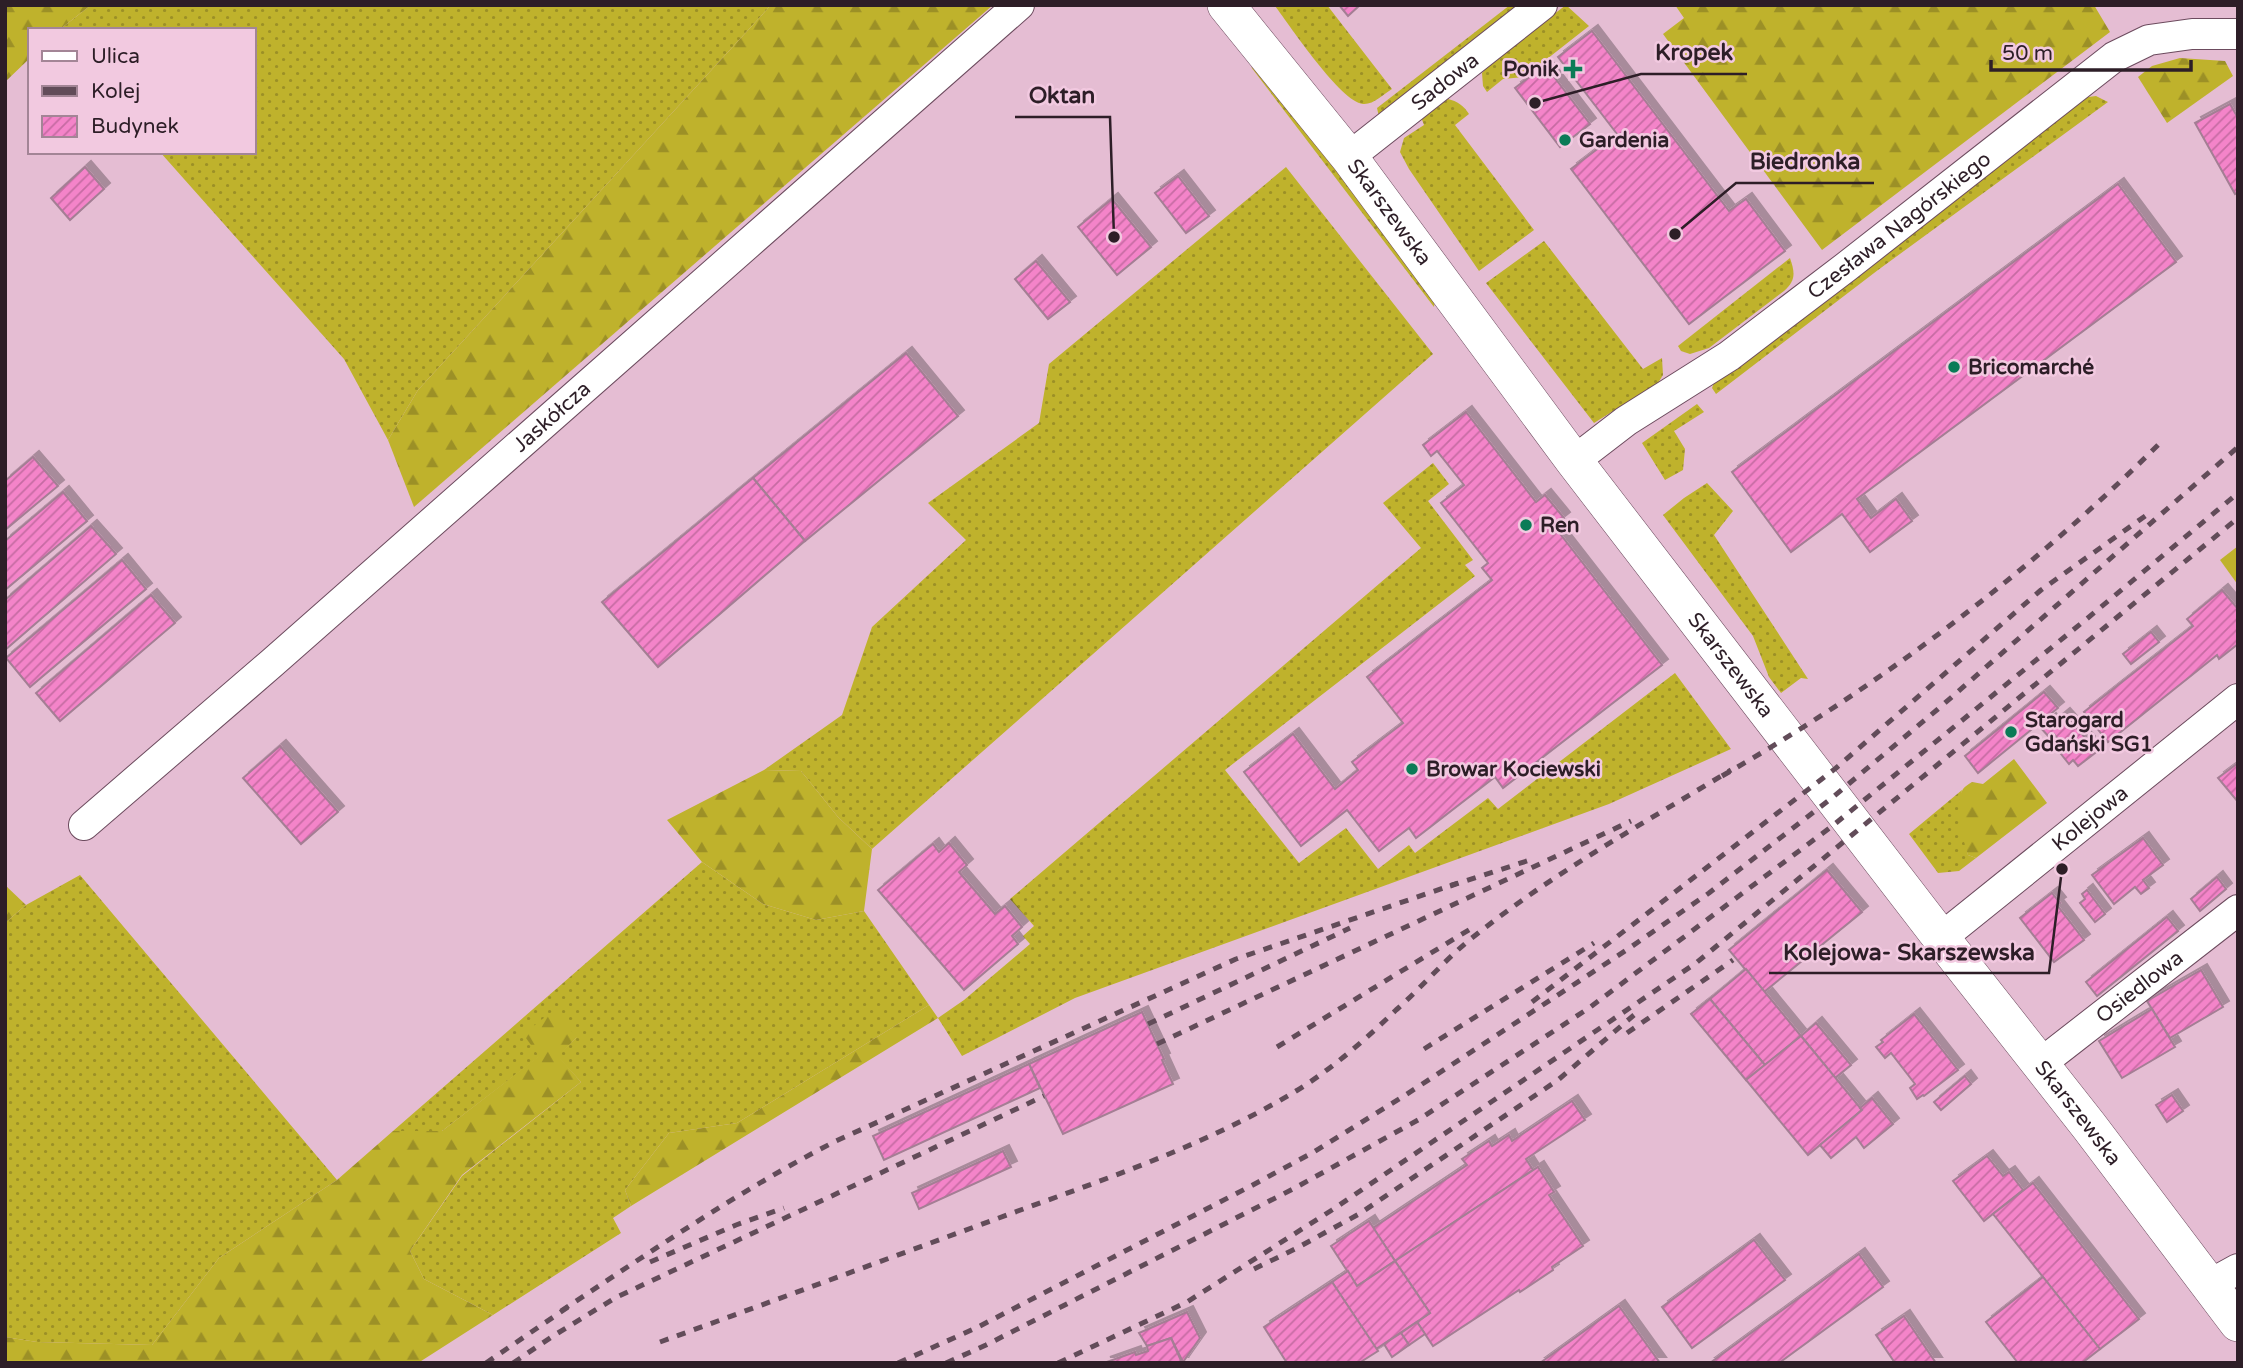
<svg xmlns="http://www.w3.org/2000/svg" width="2243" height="1368" font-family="'Varela Round',sans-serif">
<defs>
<pattern id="grass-dots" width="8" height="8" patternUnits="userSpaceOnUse" patternTransform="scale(1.75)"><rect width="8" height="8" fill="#bfb22c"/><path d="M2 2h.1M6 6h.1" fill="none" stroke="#9c9026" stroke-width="1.8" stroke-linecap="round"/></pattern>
<pattern id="forest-firs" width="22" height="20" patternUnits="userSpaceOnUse" patternTransform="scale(1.75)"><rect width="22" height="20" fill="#bfb22c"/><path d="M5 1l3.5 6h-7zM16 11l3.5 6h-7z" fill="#9c9026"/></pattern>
<pattern id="building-hatch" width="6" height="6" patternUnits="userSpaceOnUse" patternTransform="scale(1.75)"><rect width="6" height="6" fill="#f484c9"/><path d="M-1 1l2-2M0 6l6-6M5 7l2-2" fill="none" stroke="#c66ba3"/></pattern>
<filter id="shadow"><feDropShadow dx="6" dy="-6" stdDeviation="0" flood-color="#0004"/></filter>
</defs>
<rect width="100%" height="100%" fill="#e5bdd3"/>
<g fill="url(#grass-dots)">
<path d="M91 5H771L418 390 388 440 344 359 160 152H254V30H59Z"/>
<path d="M1327 5 1392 89C1384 94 1373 105 1363 104 1341 102 1290 26 1275 6Z"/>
<path d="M1510 5H1526L1379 117 1377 108Z"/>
<path d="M1566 5 1589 26 1524 77 1503 79 1487 92 1483 86 1482 73 1493 60Z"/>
<path d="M1251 67 1265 75 1435 299 1434 307Z"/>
<path d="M2096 96 2108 102 1878 270 1716 394 1712 388 1715 380 2081 98Z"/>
<path d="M1448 99C1457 101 1464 106 1469 114L1455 125 1534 230 1479 271 1409 169 1400 152 1404 138 1424 125 1421 117Z"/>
<path d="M1286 167 1433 354 872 849 838 817 801 771 764 770 842 715 872 627 966 540 928 503 1039 423 1049 364Z"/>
<path d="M1544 241 1643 369 1662 358 1663 375 1658 383 1594 423 1486 283Z"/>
<path d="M1790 258C1795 273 1796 280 1784 291L1709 348 1690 354 1681 351 1678 346Z"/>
<path d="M1697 404 1704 412 1674 431 1685 449 1683 470 1665 480 1642 443Z"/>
<path d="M1433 463 1449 484 1428 501 1473 560 1465 565 1475 576 1225 770 1299 863 1346 828 1378 869 1409 845 1415 853 1488 798 1498 809 1675 673 1731 749 1609 804 1075 998 962 1056 938 1018 964 1000 1030 944 1023 936 1034 926 1010 899 1421 548 1383 503Z"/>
<path d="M1707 483 1733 511 1714 535 1808 679 1801 678 1781 693 1769 677 1753 636 1663 515 1684 498Z"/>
<path d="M1962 790 1959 806 1968 855 1976 858 1959 871 1938 873 1909 834Z"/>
<path d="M702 862 763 904 816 920 864 911 929 1005 737 1123 669 1133 625 1190 631 1206 613 1218 621 1233 493 1315 424 1279 410 1251 462 1176 581 1082 557 1056 577 1037 540 1056 442 1131H393Z"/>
<path d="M80 875 337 1180 219 1258 152 1345 37 1342 5 1337V923L26 905Z"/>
</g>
<g fill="url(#forest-firs)">
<path d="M5 5H91L59 30H30V58L5 82Z"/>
<path d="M771 5H993L414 507 388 440 418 390Z"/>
<path d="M1675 5H2094L2110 32 1822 250 1663 34 1684 18Z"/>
<path d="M2180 58 2225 61 2233 76 2167 123 2138 77 2152 66Z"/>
<path d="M2014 759 2047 803 1976 858 1968 855C1963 839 1953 805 1963 789 1965 786 1969 784 1972 782L1983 784Z"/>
<path d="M764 770 801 771 838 817 872 849 864 911 816 920 763 904 702 862 667 820Z"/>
<path d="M5 885 26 905 5 923Z"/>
<path d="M929 1005 938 1018 631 1206 625 1190 669 1133 737 1123Z"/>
<path d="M553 1011 577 1037 558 1056 581 1082 462 1175 410 1251 424 1279 493 1315 418 1363H5V1337L37 1342 152 1345 219 1258 337 1180 393 1131H442L539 1056 523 1034Z"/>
</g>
<path fill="#bfb22c" d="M2238 546V585L2220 560Z"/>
<g fill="url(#building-hatch)" stroke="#a47e94" stroke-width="2" filter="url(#shadow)">
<path d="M1339 5H1360L1348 16Z"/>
<path d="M1592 31 1729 211 1746 199 1785 251 1689 324 1571 169 1617 134 1558 57Z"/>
<path d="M1545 65 1590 124 1560 147 1515 88Z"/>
<path d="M2230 104 2238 118V192L2235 194 2195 123Z"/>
<path d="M85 167 104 189 70 220 51 198Z"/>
<path d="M1178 176 1209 216 1186 233 1155 193Z"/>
<path d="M2118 184 2176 262 1857 499 1871 518 1896 499 1912 521 1870 552 1842 514 1791 552 1732 472Z"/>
<path d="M1112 199 1151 247 1117 275 1078 227Z"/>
<path d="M1036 261 1070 302 1048 319 1015 279Z"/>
<path d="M906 353 958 416 805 541 753 478Z"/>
<path d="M1466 412 1536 502 1545 495 1564 518 1554 526 1662 665 1503 788 1495 777 1416 838 1409 828 1379 851 1347 810 1301 846 1244 772 1293 734 1335 789 1358 770 1352 762 1403 723 1367 677 1492 580 1482 568 1488 563 1441 503 1464 485 1437 451 1431 456 1423 445Z"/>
<path d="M33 457 58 486 5 530V481Z"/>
<path d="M753 478 805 541 658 667 602 602Z"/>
<path d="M63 492 87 521 5 590V541Z"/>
<path d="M91 526 116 554 5 650V600Z"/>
<path d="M122 560 146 589 30 687 6 658Z"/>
<path d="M2222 590 2238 609V644L2219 659 2217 655 2108 742 2084 712 2193 626 2187 619Z"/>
<path d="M151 595 175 623 60 721 36 693Z"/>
<path d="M2151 632 2159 642 2131 664 2123 654Z"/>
<path d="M2044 692 2058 708 1978 773 1965 756Z"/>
<path d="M2064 714 2089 742 2088 744 2095 753 2078 766 2073 760 2069 764 2061 754 2067 750 2054 734 2049 737 2040 727 2050 719 2053 723Z"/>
<path d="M280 746 338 812 301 844 243 778Z"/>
<path d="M2238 763V802L2218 778Z"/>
<path d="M2143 838 2163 865 2143 880 2149 888 2141 894 2135 887 2114 904 2092 875Z"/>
<path d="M949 843 967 865 959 872 995 914 1005 906 1022 927 1012 936 1018 944 964 990 878 890 933 844 939 852Z"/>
<path d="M1827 870 1862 912 1764 992 1729 950Z"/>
<path d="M2217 877 2226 889 2200 911 2191 899Z"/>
<path d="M2087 890 2105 914 2095 922 2080 903 2085 899 2082 894Z"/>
<path d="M2052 893 2060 903 2057 905 2084 940 2054 962 2020 918Z"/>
<path d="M2167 917 2178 931 2097 996 2086 982Z"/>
<path d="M1746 969 1801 1036 1765 1065 1710 999Z"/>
<path d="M2201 970 2223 1007 2170 1038 2147 1001Z"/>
<path d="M1710 999 1765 1065 1746 1080 1691 1014Z"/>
<path d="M2152 1009 2175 1047 2122 1078 2099 1041Z"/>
<path d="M1142 1012 1164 1059 1162 1060 1173 1084 1063 1134 1029 1064Z"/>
<path d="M1914 1014 1958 1070 1924 1096 1923 1095 1917 1099 1910 1088 1915 1084 1891 1053 1885 1058 1876 1047 1883 1042 1881 1040Z"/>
<path d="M1816 1023 1851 1065 1835 1078 1801 1036Z"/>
<path d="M1801 1036 1862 1110 1808 1155 1746 1080Z"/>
<path d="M1029 1064 1040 1088 884 1160 873 1136Z"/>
<path d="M1965 1076 1971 1084 1941 1110 1934 1102Z"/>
<path d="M2172 1095 2183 1111 2167 1122 2156 1105Z"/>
<path d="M1872 1098 1893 1124 1864 1148 1856 1137 1831 1158 1820 1145 1862 1110 1860 1108Z"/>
<path d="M1572 1101 1585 1120 1526 1159 1533 1170 1395 1261 1373 1228 1467 1165 1462 1159 1489 1141 1492 1146 1509 1135 1512 1141Z"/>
<path d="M1003 1151 1011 1167 919 1209 912 1193Z"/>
<path d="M1987 1156 2003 1176 2009 1172 2023 1190 1984 1221 1953 1181Z"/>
<path d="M1538 1167 1554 1192 1549 1195 1583 1246 1552 1267 1553 1270 1520 1292 1519 1290 1433 1346 1417 1322 1430 1313 1395 1261Z"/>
<path d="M2033 1183 2139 1319 2100 1349 1993 1214Z"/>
<path d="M1369 1221 1395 1261 1357 1286 1331 1246Z"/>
<path d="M1754 1240 1785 1280 1692 1348 1662 1307Z"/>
<path d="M1859 1254 1883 1287 1779 1363H1710Z"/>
<path d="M1395 1261 1430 1313 1376 1349 1332 1282 1348 1271 1357 1286Z"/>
<path d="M2043 1277 2100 1349 2082 1363H2018L1986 1322Z"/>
<path d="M1332 1282 1378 1351 1359 1363H1287L1264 1327Z"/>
<path d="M1619 1306 1660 1363H1540Z"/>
<path d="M1187 1312 1200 1338 1183 1362 1171 1338 1147 1346 1139 1333Z"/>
<path d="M1904 1316 1936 1363H1895L1876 1335Z"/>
<path d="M1417 1322 1425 1334 1409 1345 1401 1333Z"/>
<path d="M1401 1333 1409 1345 1392 1357 1384 1344Z"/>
<path d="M1171 1338 1182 1363H1104L1135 1352 1136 1355 1148 1351 1147 1346Z"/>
</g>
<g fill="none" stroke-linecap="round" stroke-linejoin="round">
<g stroke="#6c4b5e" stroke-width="32">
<g id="minor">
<path id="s1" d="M1349 157 1542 5"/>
<path id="s2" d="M1574 461 1626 421 1729 356 1846 267 2114 57 2149 40 2192 34H2238"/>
<path id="s3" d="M84 825 272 663 1019 5"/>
<path id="s4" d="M1941 938 2238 699"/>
<path id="s5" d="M2040 1064 2238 910"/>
<path d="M2209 1285 2238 1269"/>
</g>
</g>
<g stroke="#6c4b5e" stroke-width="38">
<g id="major">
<path id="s6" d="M1226 5 1349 157 1574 461 1941 938 2089 1126 2238 1323"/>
</g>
</g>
<use href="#minor" stroke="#fff" stroke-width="30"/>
<use href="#major" stroke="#fff" stroke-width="37"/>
<g stroke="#624c59" stroke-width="5" stroke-dasharray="9 9" stroke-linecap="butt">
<path d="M1722 776C1881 685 2031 572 2161 442"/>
<path d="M1450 886 1530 860"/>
<path d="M1532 1002 1836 768 2041 590 2148 514"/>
<path d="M1148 1024 1350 928"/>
<path d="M1627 1033 1733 960"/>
<path d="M1157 1044 1631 821"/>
<path d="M1277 1047 1472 928"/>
<path d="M1424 1049 1594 943"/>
<path d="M650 1262 736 1225 784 1208"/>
<path d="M1254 1269 1297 1248 1359 1214 1558 1080 1634 1015"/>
<path d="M561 1311C652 1251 740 1190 836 1141L1236 959 1458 883"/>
<path d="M660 1342C776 1300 892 1257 1007 1215 1105 1179 1207 1145 1296 1091 1332 1069 1366 1039 1396 1010 1421 988 1442 963 1467 942 1549 875 1641 825 1731 770"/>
<path d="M486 1363 568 1307"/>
<path d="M513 1363 553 1336 615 1298 1044 1096"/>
<path d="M898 1363 976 1328 1249 1187 1312 1153 1404 1096 1628 949 1709 893 1833 797 1938 709 2238 447"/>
<path d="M946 1363 986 1345 1293 1189 1418 1120 1589 1008 1831 827 2089 617 2238 493"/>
<path d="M1058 1363 1187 1302 1332 1210 1696 963 2238 518"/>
</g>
</g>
<g fill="#0b7b57" stroke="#f2c9e0" stroke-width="2.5">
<path d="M1569.5 58.5h7v7h7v7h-7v7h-7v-7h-7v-7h7z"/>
<circle cx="1565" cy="140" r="7"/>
<circle cx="1954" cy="367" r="7"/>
<circle cx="1526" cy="525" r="7"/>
<circle cx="2011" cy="732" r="7"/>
<circle cx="1412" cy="769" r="7"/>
</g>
<g text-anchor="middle" stroke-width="5" stroke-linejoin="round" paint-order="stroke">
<g font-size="21" font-weight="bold" fill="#2d1e27" stroke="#f2c9e0" text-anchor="start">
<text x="1559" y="76" text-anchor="end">Ponik</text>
<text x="1579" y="147">Gardenia</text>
<text x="1968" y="374">Bricomarché</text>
<text x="1540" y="532">Ren</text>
<text x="2025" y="727">Starogard<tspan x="2025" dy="24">Gdański SG1</tspan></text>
<text x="1426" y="776">Browar Kociewski</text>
</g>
<g font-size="21" fill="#2d1e27" stroke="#f2c9e0">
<text dy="7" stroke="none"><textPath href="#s1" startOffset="122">Sadowa</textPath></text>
<text dy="7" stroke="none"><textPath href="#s6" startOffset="264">Skarszewska</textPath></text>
<text dy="7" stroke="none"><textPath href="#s2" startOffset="402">Czesława Nagórskiego</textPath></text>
<text dy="7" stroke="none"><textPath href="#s3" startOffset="621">Jaskółcza</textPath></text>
<text dy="7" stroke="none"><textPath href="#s6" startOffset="831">Skarszewska</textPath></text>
<text dy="7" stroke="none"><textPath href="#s4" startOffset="191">Kolejowa</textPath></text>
<text dy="7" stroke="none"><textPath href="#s5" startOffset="126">Osiedlowa</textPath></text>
<text dy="7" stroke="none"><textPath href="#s6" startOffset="1398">Skarszewska</textPath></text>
</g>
</g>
<path fill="none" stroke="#2d1e27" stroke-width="2.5" d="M1535 103L1641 74H1747M1114 237L1110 117H1015M1675 234L1736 183H1874M2062 869L2049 973H1769"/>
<g fill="#2d1e27" stroke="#f2c9e0" stroke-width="2.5">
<circle cx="1535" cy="103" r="7"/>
<circle cx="1114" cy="237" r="7"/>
<circle cx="1675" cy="234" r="7"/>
<circle cx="2062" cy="869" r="7"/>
</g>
<g font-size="23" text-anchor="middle" font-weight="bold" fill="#2d1e27" stroke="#f2c9e0" stroke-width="5" stroke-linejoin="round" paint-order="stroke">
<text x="1694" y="60">Kropek</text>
<text x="1062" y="103">Oktan</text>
<text x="1805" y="169">Biedronka</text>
<text x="1909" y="960">Kolejowa- Skarszewska</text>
</g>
<rect width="2243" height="1368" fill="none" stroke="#2d1e27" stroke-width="14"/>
<rect x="28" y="28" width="228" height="126" fill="#f2c9e0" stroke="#a38596" stroke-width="2"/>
<rect x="42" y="51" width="35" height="10" fill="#ffffff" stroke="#a38596" stroke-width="2"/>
<text x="91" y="63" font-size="21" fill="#2d1e27">Ulica</text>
<rect x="42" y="86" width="35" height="10" fill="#624c59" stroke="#a38596" stroke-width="2"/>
<text x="91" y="98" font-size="21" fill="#2d1e27">Kolej</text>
<rect x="42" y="116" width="35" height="21" fill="url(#building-hatch)" stroke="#a38596" stroke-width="2"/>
<text x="91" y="133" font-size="21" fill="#2d1e27">Budynek</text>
<path d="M1991 60v10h200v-10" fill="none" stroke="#2d1e27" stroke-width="3.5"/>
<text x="2002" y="60" font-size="21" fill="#2d1e27" stroke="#f2c9e0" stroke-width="5" paint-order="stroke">50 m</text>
</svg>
